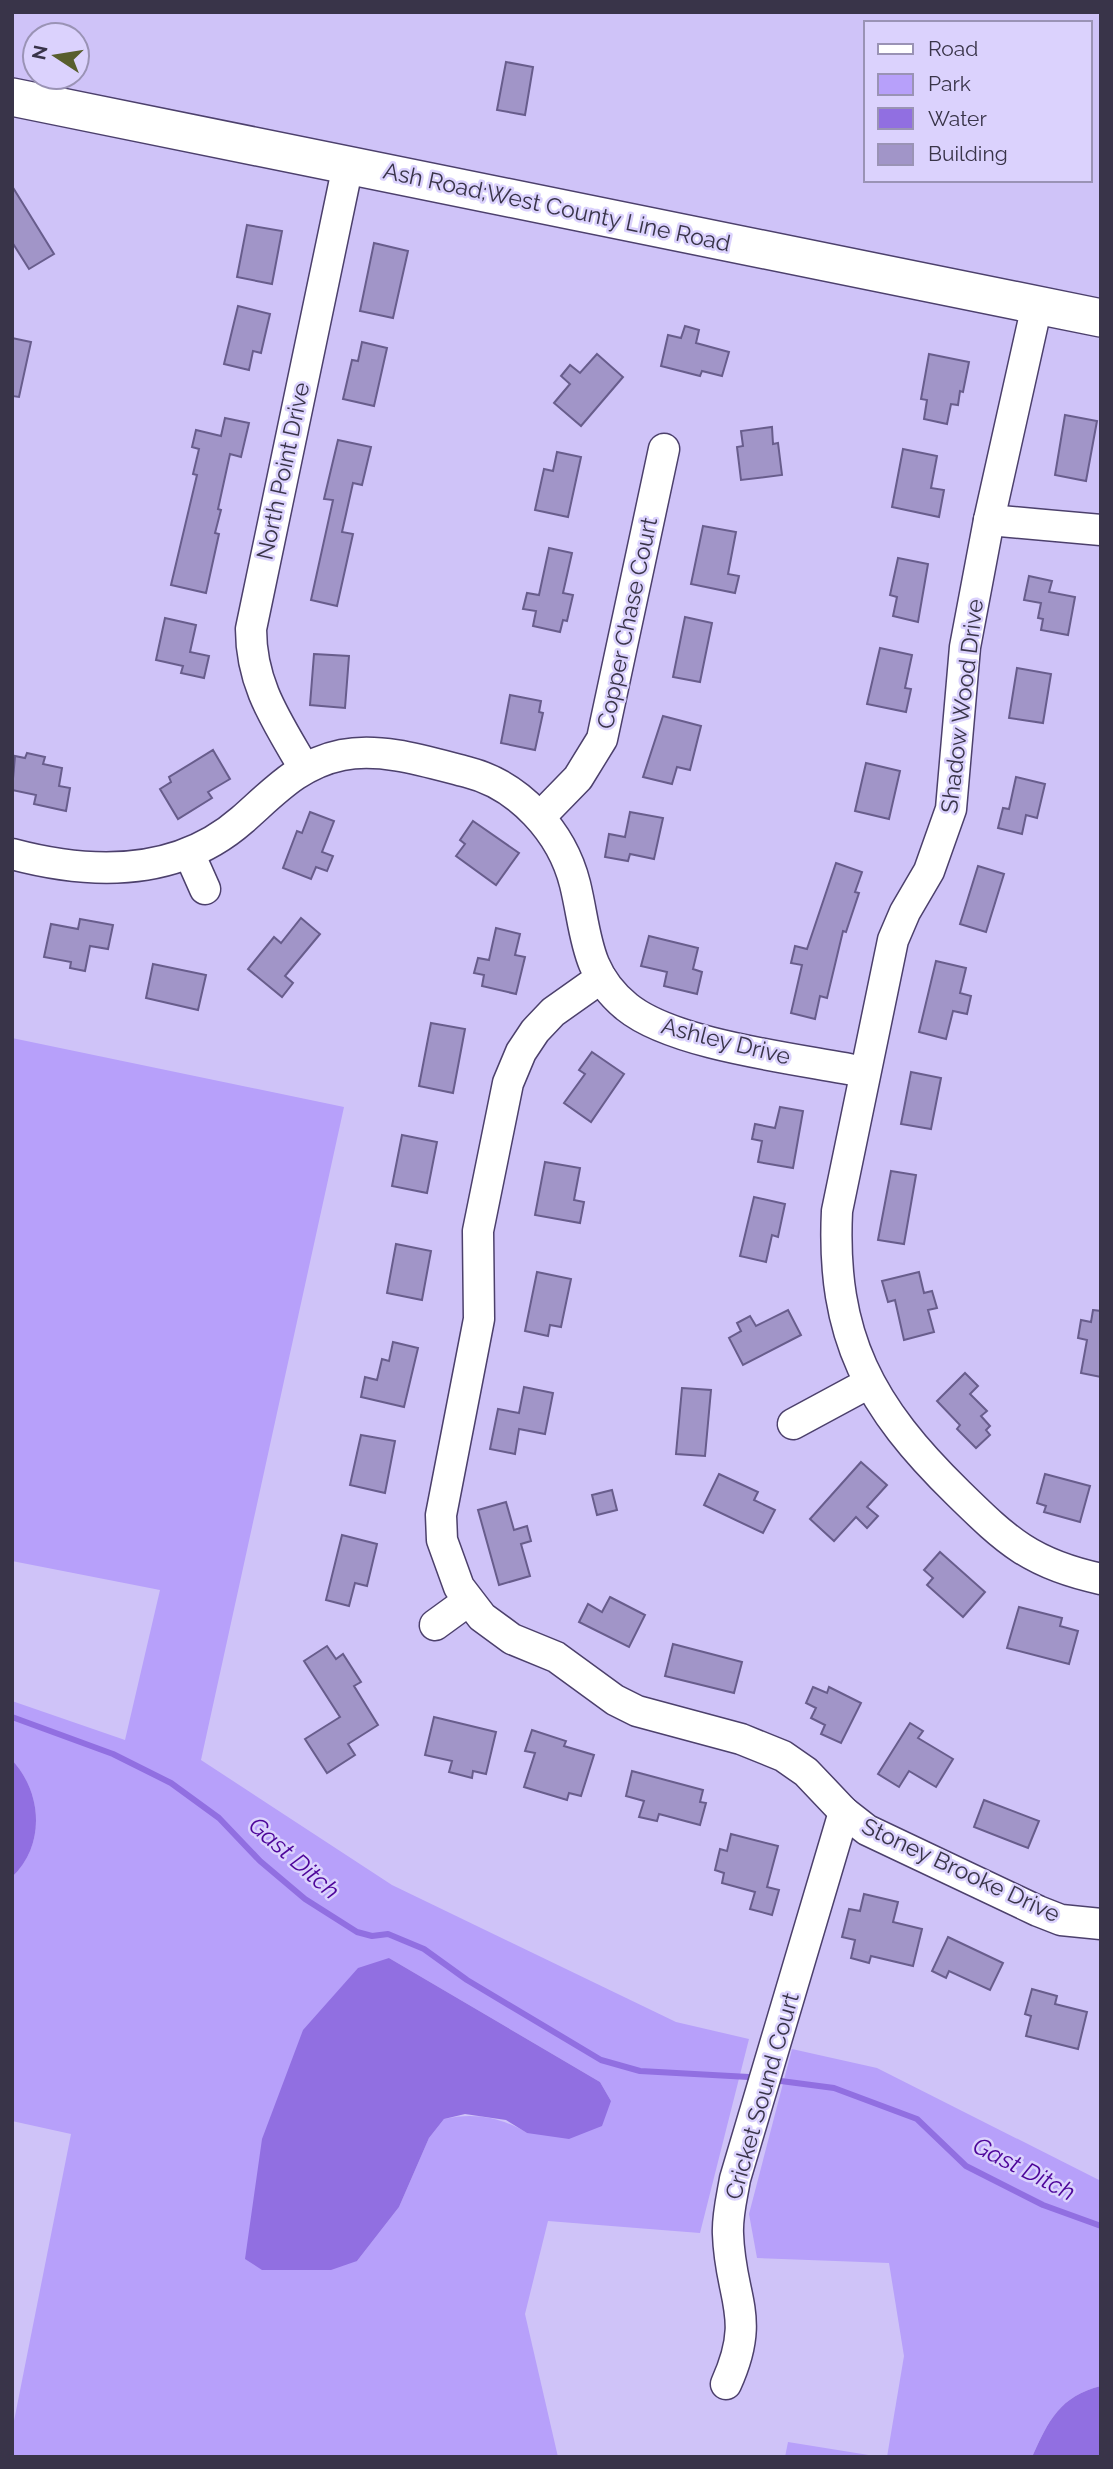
<svg xmlns="http://www.w3.org/2000/svg" width="1113" height="2469" font-family="Raleway,sans-serif">
<rect width="100%" height="100%" fill="#cfc3f8"/>
<g fill="#b7a0fa" fill-rule="evenodd">
<path d="M12 1038 344 1107 201 1760 392 1885 676 2022 749 2039 700 2233 548 2221 525 2314 558 2457H12V2431L71 2134 12 2121V1877C46 1845 42 1792 12 1760V1701L125 1740 160 1590 12 1561ZM389 1958 600 2082 611 2101 527 2133C501 2117 474 2112 444 2119L429 2138 399 2207 357 2261Z"/>
<path d="M792 2049 877 2068 1101 2181V2386C1060 2396 1048 2421 1032 2457H887L904 2356 889 2263 757 2258 749 2214Z"/>
<path d="M788 2442 881 2457H785Z"/>
</g>
<g fill="#916fe1">
<path d="M12 1760C42 1792 46 1845 12 1877Z"/>
<path d="M389 1958 600 2082 611 2101 602 2126 569 2139 527 2133 506 2120 465 2114 444 2119 429 2138 399 2207 357 2261 331 2270H262L245 2259 262 2139 303 2030 358 1968Z"/>
<path d="M1101 2386V2457H1032C1048 2421 1060 2396 1101 2386Z"/>
</g>
<g fill="none" stroke-linecap="round" stroke-linejoin="round">
<g stroke="#916fe1" stroke-width="6">
<path d="M12 1717 113 1754 171 1783 219 1818 260 1861 305 1899 357 1932 372 1936 388 1934 424 1949 467 1980 601 2060 640 2071 749 2077"/>
<path d="M781 2081 834 2088 917 2119 966 2166 1043 2205 1101 2226"/>
</g>
</g>
<g fill="#a195c8" stroke="#685d8c" stroke-width="2">
<path d="M506 62 533 67 525 115 497 110Z"/>
<path d="M12 186 54 254 29 269 12 242Z"/>
<path d="M247 225 282 231 272 284 237 277Z"/>
<path d="M374 243 408 251 393 318 360 311Z"/>
<path d="M238 306 270 314 261 353 253 351 249 370 224 364Z"/>
<path d="M685 326 699 330 696 343 729 352 722 376 702 371 700 376 661 366 668 335 681 338Z"/>
<path d="M12 338 31 342 19 397 12 396Z"/>
<path d="M362 342 387 348 374 406 343 399 352 360 358 361Z"/>
<path d="M597 354 623 377 581 426 554 403 570 384 561 376 570 365 580 373Z"/>
<path d="M929 354 969 362 963 392 960 391 958 405 951 404 947 424 924 419 927 400 921 399Z"/>
<path d="M1065 415 1097 421 1086 481 1055 475Z"/>
<path d="M225 418 249 423 241 457 230 454 218 509 221 510 215 533 219 534 206 593 171 585 197 475 193 474 199 449 192 447 196 430 221 436Z"/>
<path d="M772 427 773 444 778 443 782 475 741 480 737 447 743 446 741 431Z"/>
<path d="M338 440 371 447 362 485 353 483 342 532 353 534 337 606 311 600 333 500 324 499Z"/>
<path d="M903 449 937 456 931 488 944 490 939 517 892 507Z"/>
<path d="M557 452 581 457 568 517 535 510 544 469 553 471Z"/>
<path d="M703 526 736 532 728 574 739 576 735 593 691 584Z"/>
<path d="M549 548 572 553 563 593 573 595 567 621 563 620 560 632 533 626 536 611 523 609 527 593 539 595Z"/>
<path d="M898 558 928 564 918 622 893 616 897 597 890 595Z"/>
<path d="M1029 576 1052 581 1049 592 1075 597 1068 635 1041 630 1043 619 1038 618 1041 603 1024 600Z"/>
<path d="M685 617 712 623 700 682 673 677Z"/>
<path d="M165 618 196 625 190 652 209 656 204 678 181 673 183 666 156 660Z"/>
<path d="M880 648 912 655 905 688 911 689 906 712 867 704Z"/>
<path d="M314 654 349 656 345 708 310 705Z"/>
<path d="M1017 668 1051 674 1043 723 1009 718Z"/>
<path d="M510 695 541 701 539 712 543 713 535 750 501 743Z"/>
<path d="M663 716 701 726 690 770 677 767 672 784 643 777Z"/>
<path d="M213 750 230 779 208 792 212 798 178 819 160 789 171 782 169 777Z"/>
<path d="M27 753 45 757 43 764 62 768 59 786 70 788 66 811 34 804 36 795 12 790 15 756 25 758Z"/>
<path d="M866 763 900 771 889 819 855 811Z"/>
<path d="M1016 777 1045 784 1037 818 1026 815 1022 834 998 828 1003 808 1009 809Z"/>
<path d="M310 812 334 821 322 852 333 856 327 871 316 867 311 879 283 868 297 831 302 833Z"/>
<path d="M630 812 663 818 654 859 630 854 628 861 605 857 609 834 625 837Z"/>
<path d="M473 821 519 853 496 885 456 856 465 844 460 840Z"/>
<path d="M836 863 862 872 855 892 859 893 846 932 843 931 827 998 820 996 815 1019 791 1013 802 965 791 963 795 946 807 949Z"/>
<path d="M978 866 1004 874 986 932 960 924Z"/>
<path d="M301 918 320 934 285 976 293 983 282 997 248 969 274 937 281 943Z"/>
<path d="M80 919 113 925 108 949 90 946 85 971 70 968 71 962 44 957 51 924 78 929Z"/>
<path d="M496 928 520 934 515 955 525 957 516 994 482 986 484 975 474 973 478 958 489 960Z"/>
<path d="M649 936 698 948 693 969 702 972 697 994 664 986 667 972 641 966Z"/>
<path d="M936 961 966 968 960 993 971 996 967 1014 953 1011 946 1039 919 1032Z"/>
<path d="M153 964 206 975 198 1010 146 998Z"/>
<path d="M431 1023 465 1029 453 1093 419 1086Z"/>
<path d="M592 1052 624 1074 591 1122 564 1103 585 1074 579 1070Z"/>
<path d="M911 1072 941 1078 931 1129 901 1124Z"/>
<path d="M780 1107 803 1111 793 1168 758 1162 762 1141 752 1139 755 1124 775 1128Z"/>
<path d="M402 1135 437 1142 427 1193 392 1186Z"/>
<path d="M545 1162 580 1168 574 1200 584 1202 580 1223 535 1215Z"/>
<path d="M891 1171 916 1175 904 1244 878 1240Z"/>
<path d="M754 1197 785 1204 778 1237 772 1235 766 1262 740 1256Z"/>
<path d="M396 1244 431 1251 422 1300 387 1293Z"/>
<path d="M537 1272 571 1279 561 1327 550 1325 548 1336 525 1331Z"/>
<path d="M919 1272 924 1293 932 1291 937 1308 928 1310 934 1332 904 1340 895 1300 888 1302 882 1281Z"/>
<path d="M788 1310 801 1335 743 1365 729 1338 741 1331 737 1323 750 1316 756 1326Z"/>
<path d="M1093 1310 1101 1311V1377L1081 1373 1087 1340 1078 1338 1081 1320 1091 1322Z"/>
<path d="M393 1342 418 1348 404 1407 361 1397 365 1377 377 1380 382 1359 389 1361Z"/>
<path d="M965 1373 978 1386 970 1394 987 1411 981 1416 990 1426 986 1430 990 1435 976 1448 957 1429 960 1425 937 1401Z"/>
<path d="M524 1387 553 1393 545 1434 519 1429 515 1454 490 1449 498 1409 519 1413Z"/>
<path d="M682 1388 711 1390 705 1456 676 1454Z"/>
<path d="M361 1435 395 1441 385 1493 350 1485Z"/>
<path d="M861 1462 887 1485 867 1507 878 1516 867 1528 856 1517 834 1541 810 1519Z"/>
<path d="M719 1474 758 1492 754 1500 775 1510 763 1533 704 1505Z"/>
<path d="M1045 1474 1090 1486 1080 1522 1044 1512 1046 1506 1037 1503Z"/>
<path d="M612 1490 617 1510 597 1515 592 1495Z"/>
<path d="M506 1502 514 1530 527 1526 531 1541 521 1544 530 1576 499 1585 478 1510Z"/>
<path d="M342 1535 377 1544 367 1586 355 1583 349 1606 326 1600Z"/>
<path d="M940 1552 985 1592 963 1617 927 1585 933 1578 924 1570Z"/>
<path d="M610 1597 645 1615 629 1647 579 1622 588 1604 602 1612Z"/>
<path d="M1019 1607 1062 1618 1060 1626 1078 1631 1069 1664 1007 1648Z"/>
<path d="M673 1644 742 1662 734 1693 665 1676Z"/>
<path d="M327 1646 336 1659 343 1654 361 1682 354 1686 378 1725 348 1744 355 1755 327 1773 305 1739 340 1717 304 1661Z"/>
<path d="M813 1687 827 1693 829 1687 861 1703 841 1743 821 1734 825 1725 811 1718 816 1708 806 1703Z"/>
<path d="M434 1717 496 1732 486 1774 473 1771 472 1778 449 1772 452 1761 425 1755Z"/>
<path d="M910 1723 923 1731 918 1738 953 1759 936 1787 909 1771 899 1787 878 1774Z"/>
<path d="M532 1730 566 1741 564 1746 594 1755 581 1796 569 1793 567 1800 524 1787 535 1753 525 1751Z"/>
<path d="M632 1771 703 1790 700 1802 706 1803 700 1825 659 1814 657 1821 639 1817 644 1801 626 1796Z"/>
<path d="M984 1800 1039 1821 1028 1848 974 1827Z"/>
<path d="M731 1834 778 1846 767 1887 779 1890 772 1915 750 1909 755 1892 722 1883 724 1873 715 1870 720 1849 727 1851Z"/>
<path d="M864 1894 898 1902 893 1922 922 1929 913 1966 871 1956 869 1963 851 1958 855 1940 842 1937 849 1909 860 1911Z"/>
<path d="M948 1937 1003 1963 990 1990 949 1971 946 1978 932 1971Z"/>
<path d="M1032 1989 1057 1996 1055 2004 1087 2012 1078 2049 1026 2036 1031 2016 1025 2014Z"/>
</g>
<g fill="none" stroke-linecap="round" stroke-linejoin="round">
<g stroke="#4c406c" stroke-width="33">
<g id="minor">
<path d="M1037 305 989 520 965 647 951 809 929 871 905 912 893 940 837 1211C831 1337 870 1407 958 1493 1007 1541 1031 1564 1101 1579"/>
<path d="M989 520 1101 530"/>
<path d="M304 768C277 721 251 685 251 629L348 165"/>
<path d="M540 817 578 778 602 739 664 449"/>
<path d="M189 853 205 889"/>
<path d="M12 854C91 875 177 877 242 820 274 792 298 764 342 755 382 747 428 762 467 772 519 785 562 832 575 884 587 933 584 972 627 1007 675 1046 801 1059 864 1072"/>
<path d="M601 978 553 1012 535 1031 521 1052 508 1083 478 1231 479 1319 441 1515 442 1540 459 1587 482 1617 512 1639 556 1657 615 1700 637 1711 741 1739 783 1756 806 1772 844 1812 867 1830 1038 1911 1061 1920 1101 1924"/>
<path d="M793 1424 869 1383"/>
<path d="M435 1625 468 1601"/>
<path d="M726 2384C757 2316 730 2299 728 2234 727 2216 732 2197 735 2179L844 1812"/>
</g>
</g>
<g stroke="#4c406c" stroke-width="40">
<path id="major" d="M12 97 1101 318"/>
</g>
<use href="#minor" stroke="#fff" stroke-width="30"/>
<use href="#major" stroke="#fff" stroke-width="37"/>
</g>
<g text-anchor="middle" stroke-width="5" stroke-linejoin="round" paint-order="stroke">
<g font-size="23" fill="#393449" stroke="#dbd2fd">
<text transform="translate(557 207) rotate(12)" y="8">Ash Road;West County Line Road</text>
<text transform="translate(283 471) rotate(-78)" y="8">North Point Drive</text>
<text transform="translate(627 623) rotate(-78)" y="8">Copper Chase Court</text>
<text transform="translate(962 706) rotate(-83)" y="8">Shadow Wood Drive</text>
<text transform="translate(726 1041) rotate(14)" y="8">Ashley Drive</text>
<text transform="translate(961 1870) rotate(25)" y="8">Stoney Brooke Drive</text>
<text transform="translate(762 2096) rotate(-74)" y="8">Cricket Sound Court</text>
</g>
<g font-size="24" font-style="italic" fill="#4d0599" stroke="#dbd2fd">
<text transform="translate(294 1858) rotate(41)" y="8">Gast Ditch</text>
<text transform="translate(1024 2169) rotate(27)" y="8">Gast Ditch</text>
</g>
</g>
<rect width="1113" height="2469" fill="none" stroke="#393449" stroke-width="28"/>
<rect x="864" y="21" width="228" height="161" fill="#dbd2fd" stroke="#9a93b5" stroke-width="2"/>
<rect x="878" y="44" width="35" height="10" fill="#ffffff" stroke="#9a93b5" stroke-width="2"/>
<text x="928" y="56" font-size="21" fill="#393449">Road</text>
<rect x="878" y="74" width="35" height="21" fill="#b7a0fa" stroke="#9a93b5" stroke-width="2"/>
<text x="928" y="91" font-size="21" fill="#393449">Park</text>
<rect x="878" y="108" width="35" height="21" fill="#916fe1" stroke="#9a93b5" stroke-width="2"/>
<text x="928" y="126" font-size="21" fill="#393449">Water</text>
<rect x="878" y="144" width="35" height="21" fill="#a195c8" stroke="#9a93b5" stroke-width="2"/>
<text x="928" y="161" font-size="21" fill="#393449">Building</text>
<g transform="translate(56 56) rotate(282)"><circle r="33" fill="#dbd2fd" stroke="#9a93b5" stroke-width="2"/>
<path d="M0-5L12 26L0 18L-12 26Z" fill="#585e2d"/>
<text y="-10" font-size="19" font-weight="bold" text-anchor="middle" fill="#393449">N</text>
</g>
</svg>
